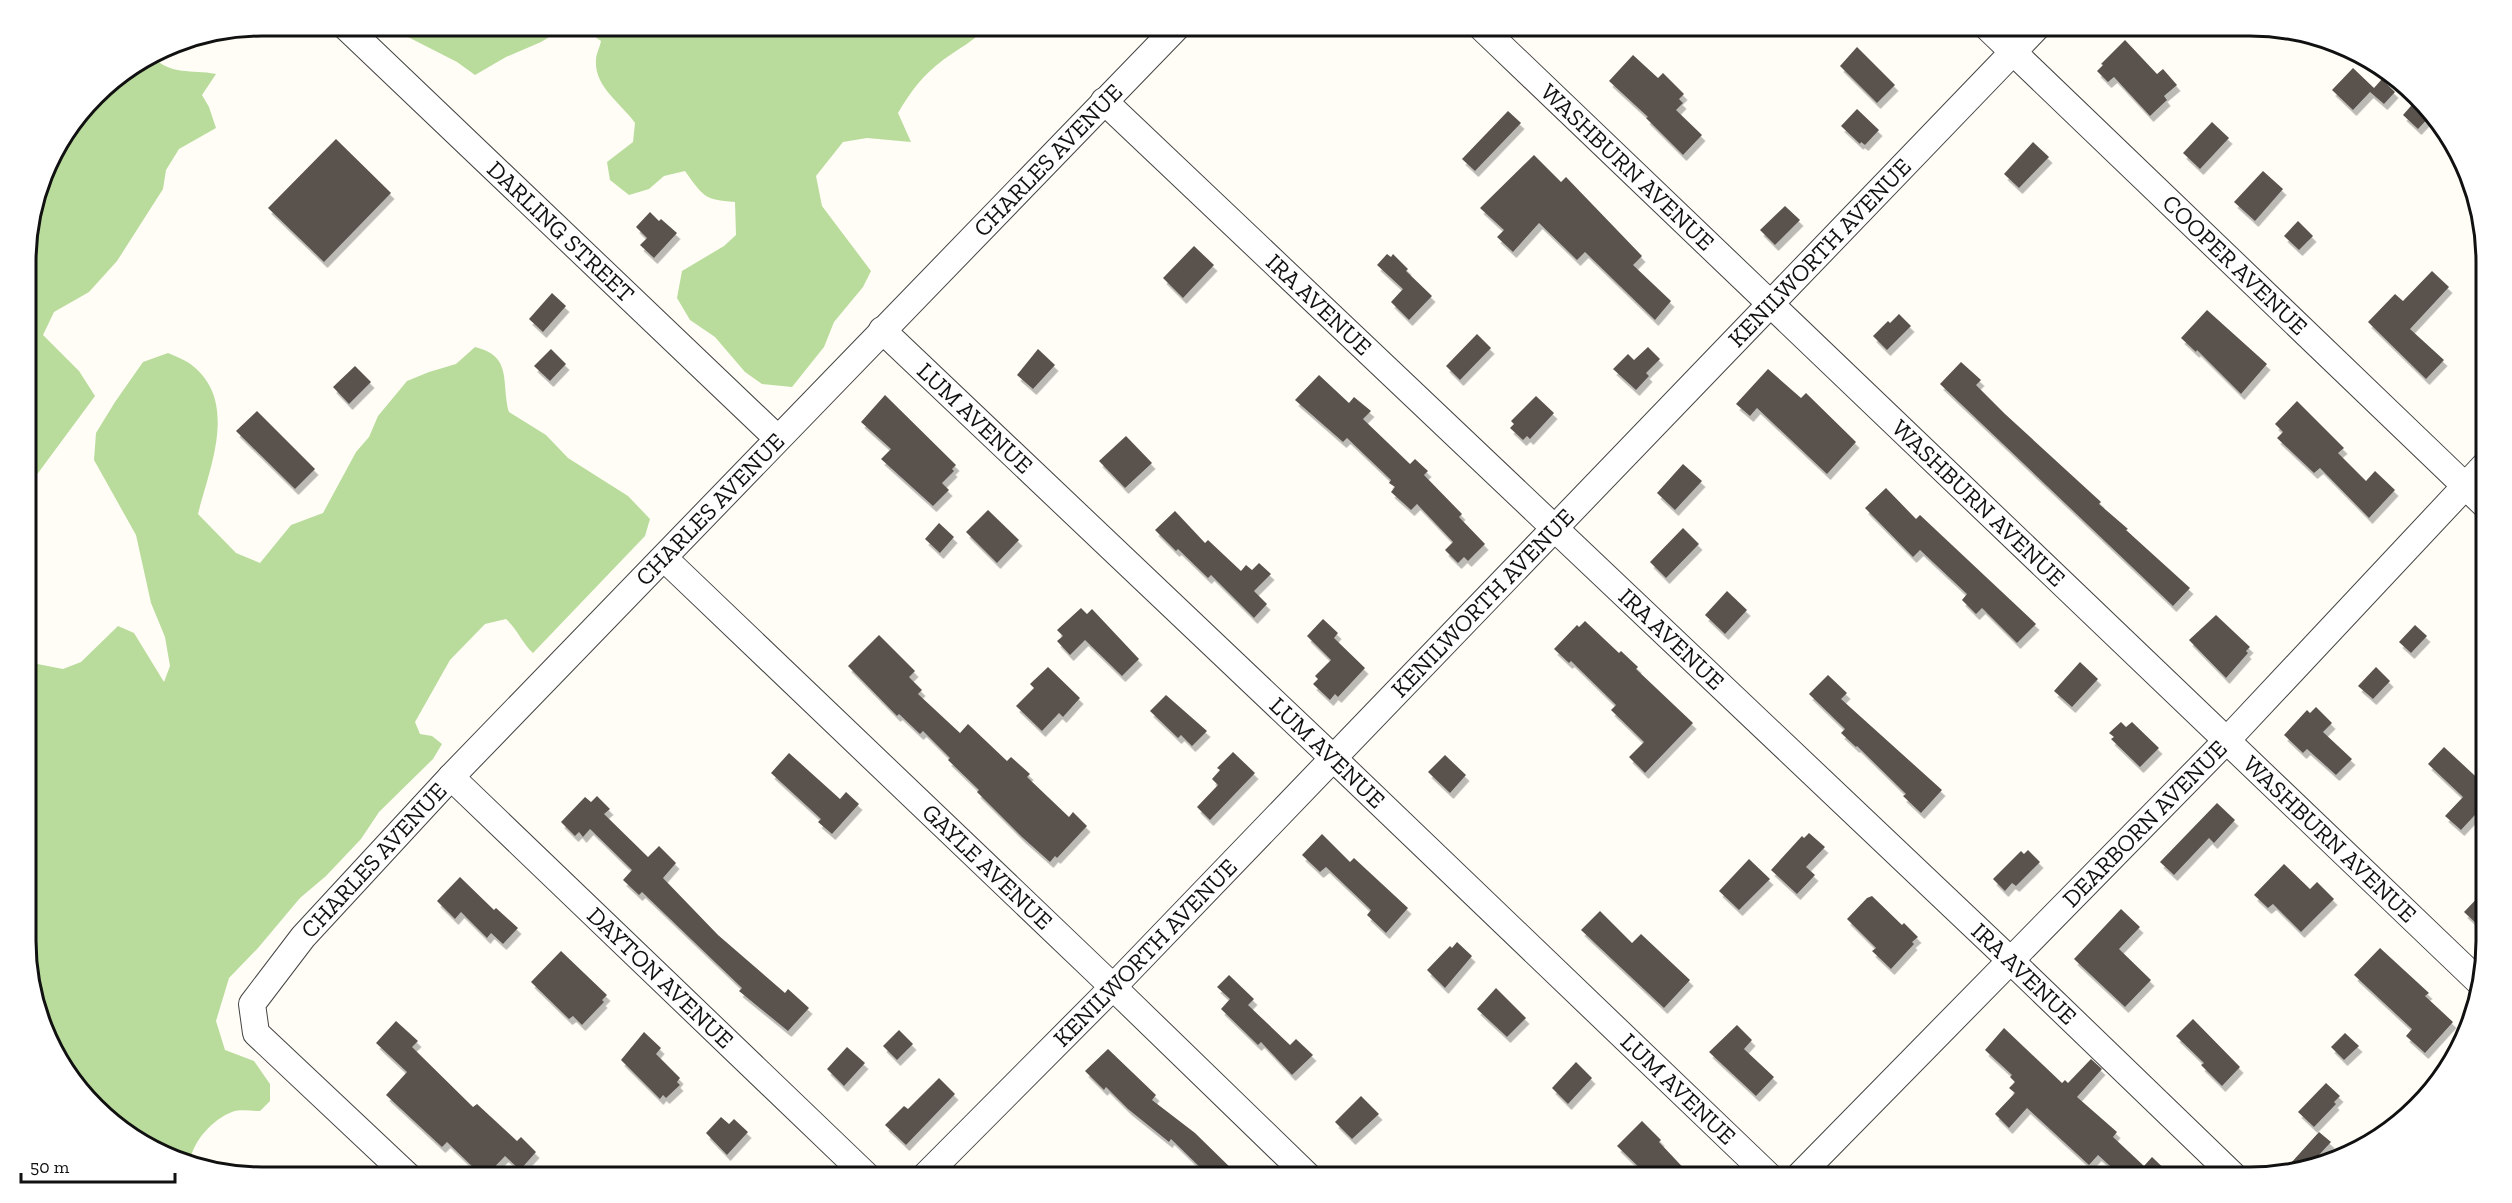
<svg xmlns="http://www.w3.org/2000/svg" width="2512" height="1203" font-family="'Zilla Slab',serif">
<defs>
<filter id="shadow"><feDropShadow dx="3.5" dy="6" stdDeviation="0" flood-color="#0004"/></filter>
</defs>
<rect width="100%" height="100%" fill="#fffdf5"/>
<g fill="#b9dc9c">
<path d="M401 26H987C976 40 958 49 943 60 922 76 911 91 898 113L911 142 867 138 843 142 816 176 822 206 871 271 863 287 834 322 824 347 792 387 762 384 745 372 715 337 690 320 677 298 682 271 724 246 736 235 735 202C704 200 703 196 685 171L664 176 649 189 629 195 610 180 607 162 633 142 635 123C621 103 594 87 596 60 596 54 600 47 601 41L581 27 559 31 541 42 506 57 475 75 457 62 408 37Z"/>
<path d="M152 56C171 76 191 69 216 74L202 95 209 107 216 128 179 149 166 170 163 189 117 261 89 292 54 312 43 335 79 371 95 396 27 488 26 246 50 158 106 84Z"/>
<path d="M475 347C513 356 501 382 509 412L546 435 568 458 628 496 650 519 645 536 533 653C522 643 518 630 506 619L485 624 450 660 415 722 420 734 432 736 442 744 433 759 379 812 361 839 326 876 300 898 258 948 229 978 216 1021 225 1050 254 1061 270 1084V1101L260 1111C252 1111 240 1109 232 1112 213 1119 193 1141 190 1161L158 1153 74 1085 44 1032 28 972 27 662 63 669 81 662 118 626 134 633 164 682 170 666 165 637 151 603 136 535 94 460 96 433 115 402 143 362 168 353C175 356 183 359 189 363 240 399 210 466 198 514L236 553 260 563 291 525 323 513 356 452 369 437 378 416 407 381 429 372 456 364Z"/>
</g>
<g fill="#5a524d" filter="url(#shadow)">
<path d="M2125 40 2157 74 2163 69 2177 85 2164 96 2167 100 2150 116 2114 77 2108 82 2097 71 2103 65 2101 64Z"/>
<path d="M1857 47 1895 85 1877 103 1840 66Z"/>
<path d="M1633 55 1658 78 1663 73 1684 94 1679 99 1683 103 1676 110 1702 135 1683 155 1646 118 1648 117 1609 81Z"/>
<path d="M2353 68 2374 88 2382 79 2395 92 2384 104 2370 92 2353 110 2332 90Z"/>
<path d="M2418 98 2432 114 2418 129 2403 115Z"/>
<path d="M1857 109 1879 130 1865 145 1861 142 1860 144 1841 126Z"/>
<path d="M1508 111 1521 123 1475 171 1462 159Z"/>
<path d="M2212 122 2229 138 2200 169 2183 153Z"/>
<path d="M336 139 391 193 324 262 268 208Z"/>
<path d="M2033 142 2049 157 2019 188 2004 174Z"/>
<path d="M1534 155 1561 182 1566 177 1642 256 1633 265 1671 301 1655 320 1585 252 1577 260 1539 223 1513 252 1497 237 1504 230 1480 208Z"/>
<path d="M2263 171 2283 189 2255 221 2234 202Z"/>
<path d="M1785 206 1800 220 1775 245 1760 230Z"/>
<path d="M650 212 659 221 661 219 677 233 654 258 640 245 647 238 636 227Z"/>
<path d="M2298 221 2313 236 2299 250 2284 236Z"/>
<path d="M1194 246 1214 265 1183 298 1163 278Z"/>
<path d="M1387 254 1391 257 1393 254 1408 269 1406 271 1432 296 1409 320 1391 302 1403 289 1377 265Z"/>
<path d="M2432 271 2449 287 2410 329 2444 360 2426 379 2368 322 2395 294 2403 301Z"/>
<path d="M552 293 566 306 543 332 529 319Z"/>
<path d="M2207 310 2267 364 2241 394 2197 350 2196 352 2181 338Z"/>
<path d="M1899 314 1911 326 1887 350 1873 336 1888 321 1890 323Z"/>
<path d="M1477 334 1491 348 1460 380 1446 366Z"/>
<path d="M1648 347 1660 359 1646 373 1649 376 1636 390 1613 369 1628 354 1634 360Z"/>
<path d="M551 349 566 364 550 381 534 366Z"/>
<path d="M1038 349 1055 365 1033 389 1017 375Z"/>
<path d="M1961 362 1981 380 1976 385 2005 414 2101 502 2099 504 2128 529 2126 530 2190 588 2173 606 1940 384Z"/>
<path d="M355 366 371 382 349 404 333 387Z"/>
<path d="M1768 369 1801 398 1806 393 1856 442 1827 474 1757 408 1750 416 1736 404Z"/>
<path d="M1319 375 1349 403 1354 397 1371 411 1363 419 1410 464 1415 459 1428 471 1424 475 1462 514 1459 517 1485 544 1468 561 1464 557 1458 563 1445 550 1453 542 1417 504 1411 510 1391 492 1395 487 1389 483 1391 480 1347 438 1343 442 1295 400Z"/>
<path d="M885 395 956 465 952 469 954 471 942 483 949 490 933 506 881 459 891 449 861 422Z"/>
<path d="M1536 396 1554 413 1530 439 1527 436 1523 440 1510 428 1514 424 1511 421Z"/>
<path d="M2297 401 2344 448 2338 453 2366 481 2375 471 2395 490 2369 518 2320 468 2314 473 2277 438 2283 432 2275 424Z"/>
<path d="M257 411 315 469 295 489 236 431Z"/>
<path d="M1126 436 1152 463 1125 488 1099 461Z"/>
<path d="M1683 464 1702 481 1675 510 1657 493Z"/>
<path d="M1886 488 1916 519 1920 515 2036 624 2017 643 1982 608 1976 614 1962 600 1967 594 1920 550 1913 557 1865 508Z"/>
<path d="M988 510 1019 540 997 563 966 532Z"/>
<path d="M1175 511 1205 543 1208 540 1241 571 1246 565 1252 570 1259 563 1271 574 1254 591 1267 604 1254 618 1211 575 1208 578 1178 549 1176 551 1155 530Z"/>
<path d="M939 523 954 537 940 553 925 539Z"/>
<path d="M1683 528 1699 544 1666 578 1650 562Z"/>
<path d="M1727 591 1747 610 1725 634 1705 615Z"/>
<path d="M1081 608 1087 614 1092 609 1139 659 1122 676 1085 640 1070 655 1057 641 1063 636 1057 630Z"/>
<path d="M2216 615 2250 647 2246 651 2248 653 2226 678 2189 640Z"/>
<path d="M1323 619 1338 633 1334 638 1365 668 1338 697 1335 694 1330 700 1313 684 1318 679 1315 676 1331 660 1307 636Z"/>
<path d="M1585 621 1619 653 1621 651 1638 667 1636 669 1693 723 1645 773 1629 757 1644 742 1611 710 1616 705 1571 661 1569 663 1554 649 1577 625 1579 627Z"/>
<path d="M2415 625 2427 636 2411 653 2399 642Z"/>
<path d="M879 635 915 671 909 677 922 690 918 694 960 733 968 724 1007 761 1011 757 1030 774 1027 777 1069 817 1073 812 1087 826 1057 858 1055 856 1050 862 1022 837 977 792 979 790 948 760 950 758 923 731 920 734 899 714 897 716 848 666Z"/>
<path d="M2080 662 2098 679 2072 707 2054 691Z"/>
<path d="M1048 667 1080 698 1063 717 1059 713 1042 731 1016 706 1034 688 1030 684Z"/>
<path d="M2376 667 2390 681 2373 699 2358 686Z"/>
<path d="M1828 675 1847 693 1841 699 1942 790 1921 813 1903 796 1906 794 1857 746 1856 747 1841 733 1845 729 1809 694Z"/>
<path d="M1166 695 1207 731 1192 746 1181 735 1178 738 1150 711Z"/>
<path d="M2316 707 2332 723 2323 732 2352 759 2336 775 2307 749 2303 753 2284 735 2307 710 2310 713Z"/>
<path d="M2121 722 2126 727 2132 722 2159 748 2140 767 2111 739 2114 737 2109 733Z"/>
<path d="M2444 747 2486 786V803L2461 830 2445 816 2463 797 2428 764Z"/>
<path d="M1233 752 1255 773 1210 820 1197 807 1218 785 1212 779 1220 770 1217 768Z"/>
<path d="M789 753 840 799 846 792 859 804 832 834 818 822 821 819 771 773Z"/>
<path d="M1445 755 1466 775 1450 793 1428 772Z"/>
<path d="M597 796 610 809 604 814 648 857 659 846 676 863 663 878 718 935 785 993 788 989 809 1008 788 1031 739 991 742 988 642 892 639 895 623 880 632 870 590 829 583 837 579 832 575 836 561 822 585 797 591 802Z"/>
<path d="M2217 803 2235 820 2214 843 2209 838 2174 875 2160 862Z"/>
<path d="M1809 833 1825 847 1806 867 1815 875 1797 894 1771 870 1802 836 1804 838Z"/>
<path d="M1322 834 1350 862 1354 858 1408 908 1386 933 1367 915 1371 910 1326 867 1320 872 1302 855Z"/>
<path d="M2028 850 2040 862 2016 886 2012 883 2005 891 1993 879 2021 851 2024 854Z"/>
<path d="M1749 859 1770 879 1739 910 1719 891Z"/>
<path d="M2284 864 2310 889 2317 882 2334 899 2301 932 2273 904 2268 908 2254 895Z"/>
<path d="M460 877 494 910 496 908 518 928 503 944 491 933 487 938 461 912 455 919 437 901Z"/>
<path d="M2486 889V918L2479 926 2464 912Z"/>
<path d="M1872 896 1902 925 1904 923 1918 937 1912 942 1914 944 1891 969 1872 951 1876 948 1847 919 1867 898Z"/>
<path d="M2121 909 2140 927 2119 949 2151 980 2125 1007 2074 959Z"/>
<path d="M1600 911 1632 943 1641 934 1690 980 1664 1008 1581 930Z"/>
<path d="M1457 942 1472 956 1445 988 1427 970 1450 946 1452 948Z"/>
<path d="M2380 948 2429 993 2425 996 2453 1022 2425 1053 2406 1036 2412 1029 2354 975Z"/>
<path d="M561 951 607 995 602 1000 604 1002 582 1025 573 1016 569 1019 531 982Z"/>
<path d="M1229 975 1254 999 1248 1005 1290 1045 1296 1039 1313 1055 1292 1075 1261 1042 1258 1045 1221 1009 1230 999 1217 987Z"/>
<path d="M1496 988 1526 1018 1507 1037 1477 1009Z"/>
<path d="M2193 1019 2240 1067 2222 1086 2201 1065 2204 1063 2176 1036Z"/>
<path d="M396 1021 418 1041 412 1047 473 1107 477 1104 517 1141 521 1137 536 1152 520 1170 505 1156 486 1176 482 1172 480 1174 447 1142 442 1147 386 1095 407 1072 376 1043Z"/>
<path d="M1737 1025 1752 1040 1744 1049 1774 1077 1756 1096 1709 1052Z"/>
<path d="M2004 1028 2062 1083 2065 1080 2068 1083 2091 1059 2102 1069 2077 1097 2117 1132 2113 1137 2144 1166 2152 1157 2173 1177H2122L2098 1155 2089 1165 2027 1108 2009 1128 1995 1114 2015 1093 2009 1088 2015 1082 2010 1077 2012 1075 1985 1050Z"/>
<path d="M899 1030 913 1044 897 1060 883 1046Z"/>
<path d="M644 1032 661 1048 656 1054 680 1078 677 1082 680 1085 666 1098 663 1095 660 1099 621 1060Z"/>
<path d="M2345 1033 2359 1046 2344 1060 2331 1047Z"/>
<path d="M847 1047 865 1063 844 1086 827 1069Z"/>
<path d="M1108 1049 1156 1095 1152 1100 1195 1133 1240 1177H1210L1171 1139 1169 1142 1128 1109 1106 1087 1104 1090 1085 1071Z"/>
<path d="M1576 1062 1592 1078 1568 1104 1552 1088Z"/>
<path d="M939 1078 955 1094 906 1145 885 1125 904 1106 908 1109Z"/>
<path d="M2326 1083 2340 1096 2334 1102 2336 1104 2314 1127 2298 1112Z"/>
<path d="M1361 1096 1379 1114 1352 1139 1335 1122Z"/>
<path d="M721 1117 729 1124 734 1119 748 1132 727 1155 706 1133Z"/>
<path d="M1642 1121 1661 1140 1659 1142 1692 1177H1649L1617 1146Z"/>
<path d="M2319 1132 2331 1142 2319 1155 2328 1164 2281 1174Z"/>
</g>
<g fill="none" stroke-linecap="round" stroke-linejoin="round">
<g stroke="#444" stroke-width="28">
<g id="street">
<path id="s1" d="M345 26 777 438"/>
<path id="s2" d="M1480 26 2477 980"/>
<path id="s3" d="M1986 26 2485 505"/>
<path id="s4" d="M1104 101 2010 960 2235 1177"/>
<path id="s5" d="M882 330 1333 758 1770 1177"/>
<path id="s6" d="M664 558 1113 987 1309 1177"/>
<path id="s7" d="M451 777 868 1177"/>
<path id="s8" d="M409 1177 256 1033 252 1004 303 937 451 777 1178 26"/>
<path id="s9" d="M924 1177 1113 987 2038 26"/>
<path id="s10" d="M1798 1177 2228 739 2485 465"/>
</g>
</g>
<use href="#street" stroke="#fff" stroke-width="26"/>
</g>
<g text-anchor="middle" stroke-width="6" stroke-linejoin="round" paint-order="stroke">
<g font-size="24" fill="#111" stroke="#fff">
<text dy="8" stroke="none"><textPath href="#s8" startOffset="1400">CHARLES AVENUE</textPath></text>
<text dy="8" stroke="none"><textPath href="#s2" startOffset="204">WASHBURN AVENUE</textPath></text>
<text dy="8" stroke="none"><textPath href="#s1" startOffset="298">DARLING STREET</textPath></text>
<text dy="8" stroke="none"><textPath href="#s9" startOffset="1287">KENILWORTH AVENUE</textPath></text>
<text dy="8" stroke="none"><textPath href="#s3" startOffset="345">COOPER AVENUE</textPath></text>
<text dy="8" stroke="none"><textPath href="#s4" startOffset="296">IRA AVENUE</textPath></text>
<text dy="8" stroke="none"><textPath href="#s5" startOffset="128">LUM AVENUE</textPath></text>
<text dy="8" stroke="none"><textPath href="#s2" startOffset="690">WASHBURN AVENUE</textPath></text>
<text dy="8" stroke="none"><textPath href="#s8" startOffset="914">CHARLES AVENUE</textPath></text>
<text dy="8" stroke="none"><textPath href="#s9" startOffset="801">KENILWORTH AVENUE</textPath></text>
<text dy="8" stroke="none"><textPath href="#s4" startOffset="782">IRA AVENUE</textPath></text>
<text dy="8" stroke="none"><textPath href="#s5" startOffset="614">LUM AVENUE</textPath></text>
<text dy="8" stroke="none"><textPath href="#s10" startOffset="495">DEARBORN AVENUE</textPath></text>
<text dy="8" stroke="none"><textPath href="#s2" startOffset="1176">WASHBURN AVENUE</textPath></text>
<text dy="8" stroke="none"><textPath href="#s8" startOffset="428">CHARLES AVENUE</textPath></text>
<text dy="8" stroke="none"><textPath href="#s6" startOffset="447">GAYLE AVENUE</textPath></text>
<text dy="8" stroke="none"><textPath href="#s9" startOffset="315">KENILWORTH AVENUE</textPath></text>
<text dy="8" stroke="none"><textPath href="#s4" startOffset="1268">IRA AVENUE</textPath></text>
<text dy="8" stroke="none"><textPath href="#s7" startOffset="290">DAYTON AVENUE</textPath></text>
<text dy="8" stroke="none"><textPath href="#s5" startOffset="1100">LUM AVENUE</textPath></text>
</g>
</g>
<path d="M0 0H2512V1203H0ZM262 36H2250A226 226 0 0 1 2476 262V941A226 226 0 0 1 2250 1167H262A226 226 0 0 1 36 941V262A226 226 0 0 1 262 36Z" fill="#fff" fill-rule="evenodd"/>
<path fill="none" stroke="#111" stroke-width="3" d="M262 36H2250A226 226 0 0 1 2476 262V941A226 226 0 0 1 2250 1167H262A226 226 0 0 1 36 941V262A226 226 0 0 1 262 36Z"/>
<path d="M21 1173v9h154v-9" fill="none" stroke="#111111" stroke-width="3"/>
<text x="30" y="1173" font-size="18" fill="#111111" stroke="#ffffff" stroke-width="4.5" paint-order="stroke">50 m</text>
</svg>
